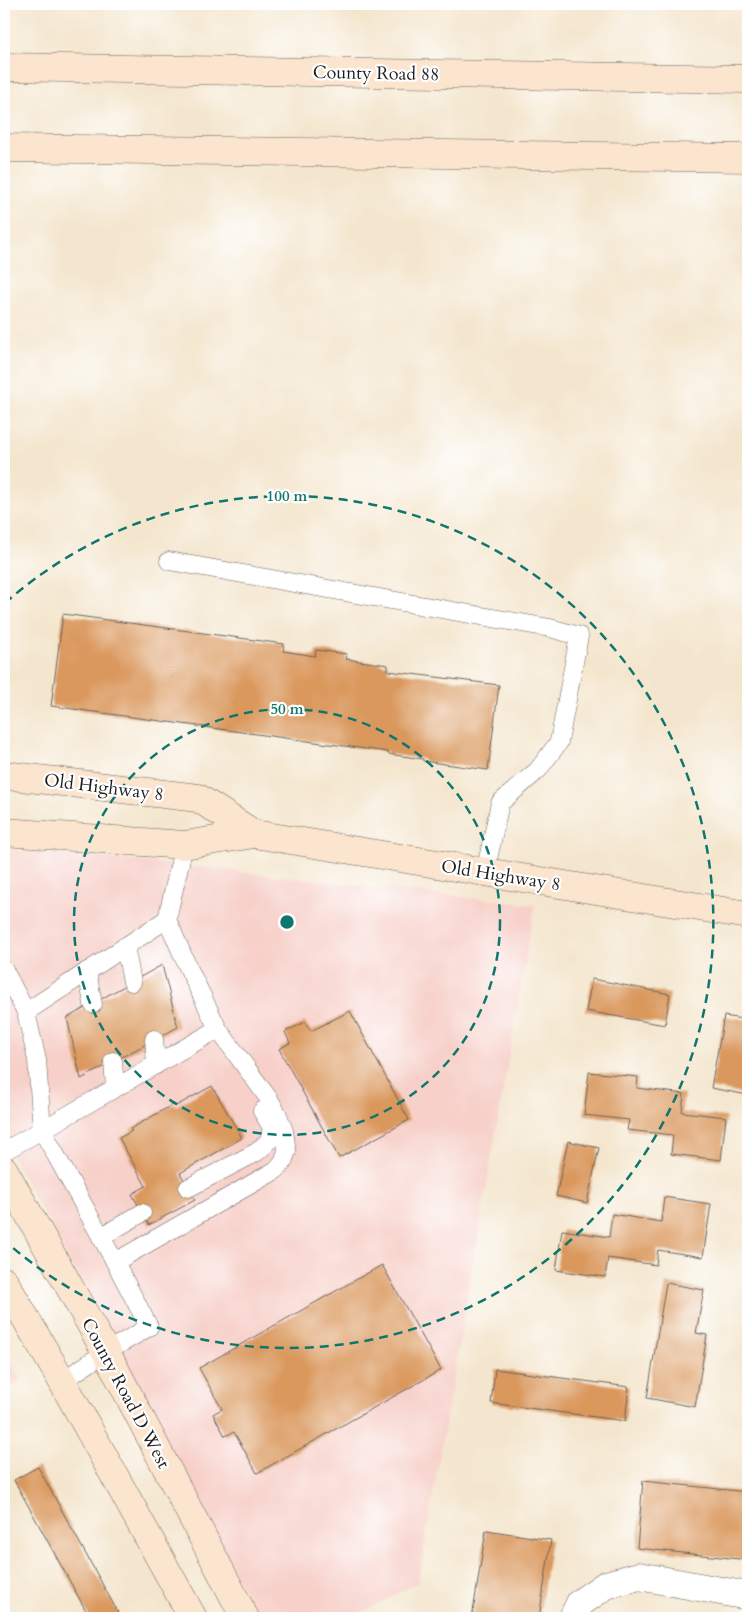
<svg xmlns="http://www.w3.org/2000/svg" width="752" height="1622" font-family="Cardo,serif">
<rect width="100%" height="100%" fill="#fff"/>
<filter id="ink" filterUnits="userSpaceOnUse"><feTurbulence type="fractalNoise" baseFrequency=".02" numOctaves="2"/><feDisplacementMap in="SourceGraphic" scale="10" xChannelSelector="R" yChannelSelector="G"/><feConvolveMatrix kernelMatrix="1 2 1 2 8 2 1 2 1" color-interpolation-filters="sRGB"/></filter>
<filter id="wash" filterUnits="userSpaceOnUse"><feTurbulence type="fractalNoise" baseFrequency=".0096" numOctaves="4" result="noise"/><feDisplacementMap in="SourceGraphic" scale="20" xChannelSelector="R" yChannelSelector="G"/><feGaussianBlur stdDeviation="1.12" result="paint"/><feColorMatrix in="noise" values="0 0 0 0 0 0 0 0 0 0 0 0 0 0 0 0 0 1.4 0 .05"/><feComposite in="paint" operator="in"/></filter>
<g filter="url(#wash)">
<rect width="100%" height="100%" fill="#f4e6ce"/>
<g fill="#f7d0c9">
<path d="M4 849 207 868 535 905 418 1582 353 1618H258L127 1366 4 1142Z"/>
<path d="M4 1349 21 1381 4 1391Z"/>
</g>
<g id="blocks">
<g fill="#da985d">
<path d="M63 614 284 644 283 651 315 656 316 650 347 654 346 659 388 665V671L499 685 488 770 423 761V759L388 754V752L51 706Z"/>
<path d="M162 965 178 1027 81 1079 67 1018Z"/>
<path d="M592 979 670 994 665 1025 586 1011Z"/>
<path d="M350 1011 409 1120 339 1158 279 1049 290 1043 285 1032 305 1022 311 1031Z"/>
<path d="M724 1016 748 1020V1095L711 1088Z"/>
<path d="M589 1072 638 1077 637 1088 684 1094 682 1112 726 1117 721 1160 671 1154 673 1135 627 1130 629 1120 584 1115Z"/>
<path d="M212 1086 242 1138 180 1173 195 1200 149 1225 132 1194 146 1186 119 1138 132 1131 130 1129 174 1104 176 1106Z"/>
<path d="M568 1141 599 1148 587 1203 556 1196Z"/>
<path d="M664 1197 711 1204 703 1257 658 1250 656 1265 608 1258 605 1277 556 1270 562 1230 609 1237 612 1214 661 1222Z"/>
<path d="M382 1265 441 1370 257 1473 234 1432 225 1436 213 1414 222 1409 199 1368Z"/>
<path d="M666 1283 704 1290 696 1333 707 1335 695 1407 647 1398Z"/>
<path d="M495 1369 629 1387 625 1421 491 1403Z"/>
<path d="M747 1399H748V1416H745Z"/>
<path d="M38 1467 121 1618H90L14 1480Z"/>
<path d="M643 1481 748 1492V1560L637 1548Z"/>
<path d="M486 1530 551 1540 539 1618H472Z"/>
</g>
</g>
</g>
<g filter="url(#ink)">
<use href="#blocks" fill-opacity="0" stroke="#68635a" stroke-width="1"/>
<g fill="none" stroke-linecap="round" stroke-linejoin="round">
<g stroke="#68635a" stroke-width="19">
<g id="lane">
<path d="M169 561 550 628 579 636 559 742 538 770 500 803 485 873"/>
<path d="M167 919 26 1012 37 1060 42 1130 115 1262 276 1170 283 1162 287 1151 284 1131 278 1115 269 1099 218 1029 187 965 167 919 184 845"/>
<path d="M125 946 132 982"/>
<path d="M4 970 26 1012"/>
<path d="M87 971 93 1004"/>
<path d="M154 1039 156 1065"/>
<path d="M113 1061 115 1088"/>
<path d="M4 1151 42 1130 218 1029"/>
<path d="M188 1188 257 1152 269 1141 272 1128 262 1111"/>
<path d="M101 1237 142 1213"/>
<path d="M62 1381 106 1352 149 1327 115 1262"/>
</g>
</g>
<g stroke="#68635a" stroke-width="29">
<path id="street" d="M573 1618 580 1603 606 1585 639 1576 748 1596"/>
</g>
<g stroke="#68635a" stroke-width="29">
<g id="secondary">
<path d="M4 67 748 79"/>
<path d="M4 148 748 158"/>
<path d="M4 775 198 798 254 834"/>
<path d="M4 832 184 845 254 834 748 915"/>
<path d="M4 1170 106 1352 245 1618"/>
<path d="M4 1281 62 1381 193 1618"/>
</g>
</g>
<use href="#lane" stroke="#fff" stroke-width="18"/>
<use href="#street" stroke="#fff" stroke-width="28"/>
<use href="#secondary" stroke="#fce5cf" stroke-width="28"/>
</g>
</g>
<g fill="none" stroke="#0f766e" stroke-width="2.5" stroke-dasharray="9 6">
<circle cx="287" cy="922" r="213"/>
<path d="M5 603A426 426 0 1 1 5 1241"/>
</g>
<g text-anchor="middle" stroke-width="4.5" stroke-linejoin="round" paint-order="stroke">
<g font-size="18" fill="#1c1c1c" stroke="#fff">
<text transform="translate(376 73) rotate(1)" y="6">County Road 88</text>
<text transform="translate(104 787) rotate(7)" y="6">Old Highway 8</text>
<text transform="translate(501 875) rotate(9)" y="6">Old Highway 8</text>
<text transform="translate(126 1393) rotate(62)" y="6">County Road D West</text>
</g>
</g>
<circle cx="287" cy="922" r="8" fill="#0f766e" stroke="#fff" stroke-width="2.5"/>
<g font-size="15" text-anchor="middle" font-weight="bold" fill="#0f766e" stroke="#fff" stroke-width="4.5" stroke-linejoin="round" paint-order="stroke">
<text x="287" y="501">100 m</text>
<text x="287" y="714">50 m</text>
</g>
<rect width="752" height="1622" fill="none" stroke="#fff" stroke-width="20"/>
</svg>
